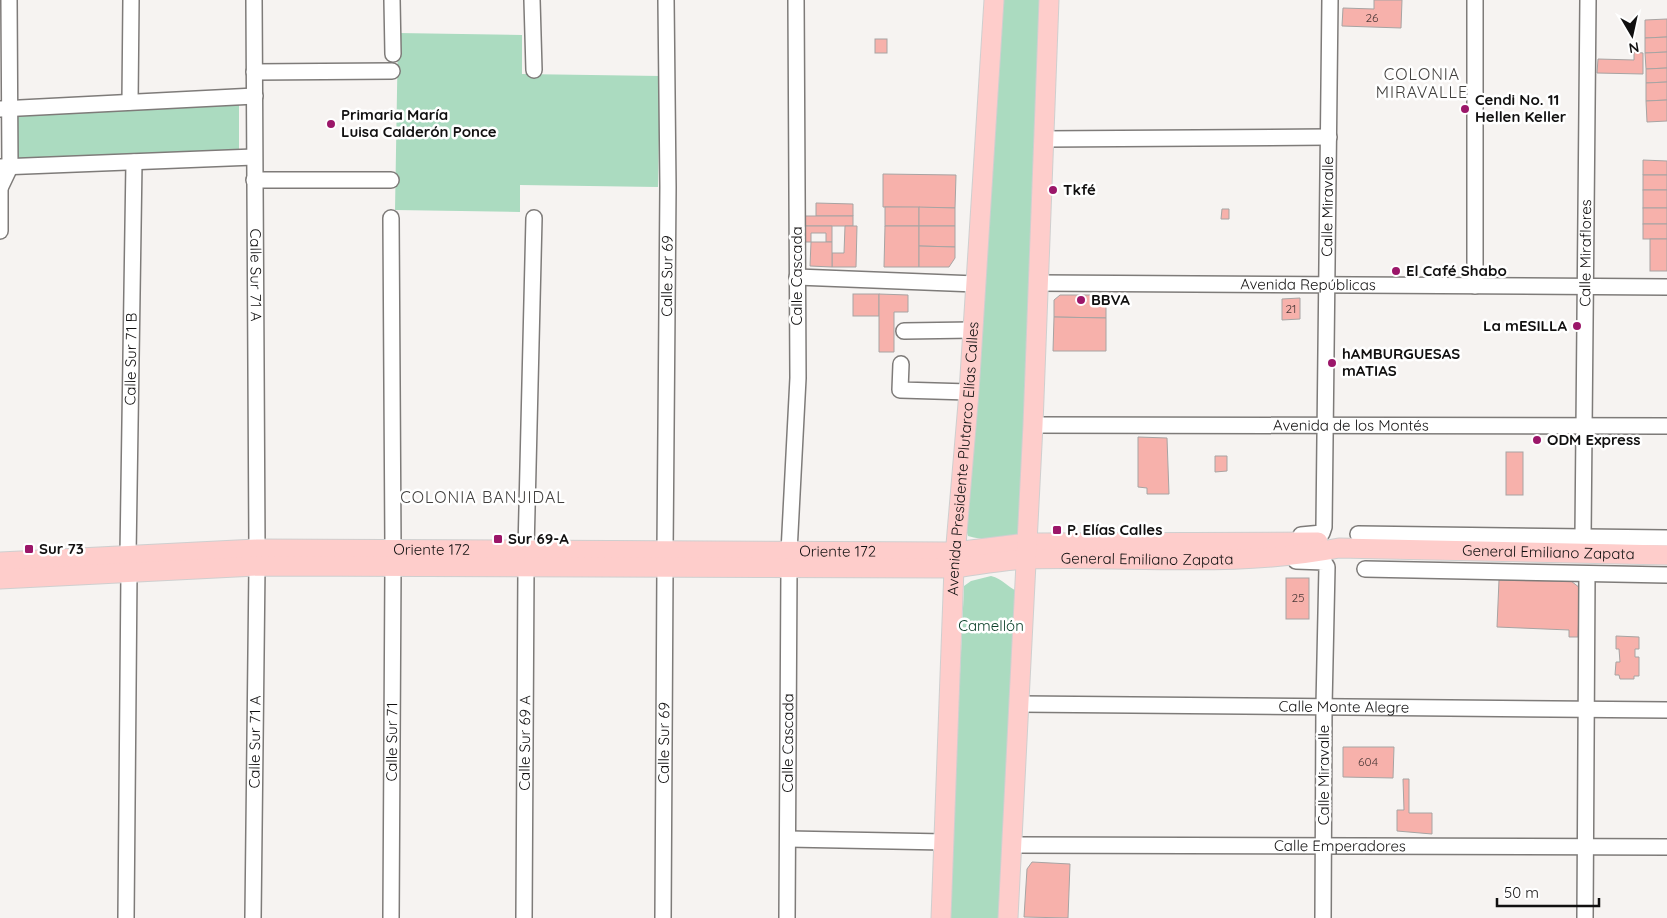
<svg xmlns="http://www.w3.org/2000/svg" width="1667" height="918" font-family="Quicksand,sans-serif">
<rect width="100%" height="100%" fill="#f6f3f1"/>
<g fill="#abdbc0">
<path d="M998 0H1045L1019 535C1003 540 985 541 968 536L965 526Z"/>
<path d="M398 33 522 35V74L660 76 658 187 520 185V212L395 210Z"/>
<path d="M239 104V150L14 161V114Z"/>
<path d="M991 576C1003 579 1008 588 1019 592L1004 918H949L964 586 971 581Z"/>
</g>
<g fill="#f7b1ab" stroke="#a7a4a3">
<path d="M1374 0H1402L1401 28 1342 26 1343 8 1374 9Z"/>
<path d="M1667 19V37L1645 38V20Z"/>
<path d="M1667 37V52L1645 53V38Z"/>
<rect x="875" y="39" width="12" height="14"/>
<path d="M1634 52 1643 53V74L1597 73 1598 59 1634 60Z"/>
<path d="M1667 52V68L1646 69 1645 53Z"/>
<path d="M1667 68V82L1646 83V69Z"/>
<path d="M1667 82V100L1646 101V83Z"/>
<path d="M1667 100V121L1647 122 1646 101Z"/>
<path d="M1643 160 1667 161V175H1643Z"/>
<path d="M883 174 956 175 955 208 883 207Z"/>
<rect x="1643" y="175" width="24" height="15"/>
<rect x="1643" y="190" width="24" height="18"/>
<path d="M816 203 853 204V216H816Z"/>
<rect x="885" y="207" width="34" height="19"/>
<path d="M919 207 955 208V226H919Z"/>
<rect x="1643" y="208" width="24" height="16"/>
<path d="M1222 209H1229V219H1221Z"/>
<rect x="805" y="216" width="48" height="10"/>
<rect x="1643" y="224" width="24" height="15"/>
<path d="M805 226H832V242H826V233H811V242H805Z"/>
<path d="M845 226H857L856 267H832V253H844Z"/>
<path d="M885 226H919V267H884Z"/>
<path d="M919 226H955V247L919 246Z"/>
<rect x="1650" y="239" width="17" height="32"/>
<path d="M811 242H832V267L810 266Z"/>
<path d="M919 246 955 247V258L949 267H919Z"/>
<rect x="853" y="294" width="26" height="22"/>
<path d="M879 294 908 295V312H894V352H879Z"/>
<path d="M1060 295H1106V318L1054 317V300Z"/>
<path d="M1300 298V319L1282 320V299Z"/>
<path d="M1054 317 1106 318V351H1053Z"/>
<path d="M1138 437 1167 438 1169 494H1147V488L1138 487Z"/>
<rect x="1506" y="452" width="17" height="43"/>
<path d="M1215 456H1227V471L1215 472Z"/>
<rect x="1286" y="578" width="23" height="41"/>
<path d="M1499 580 1571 581 1580 588 1578 637H1569V630L1497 627Z"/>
<path d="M1616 636 1639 637V649H1635V657H1639V676H1634V679H1620L1619 675H1615L1616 662H1620L1619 649H1616Z"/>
<path d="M1343 747H1394L1393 778 1343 777Z"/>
<path d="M1403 779H1409V813H1432V834L1397 831V810H1404Z"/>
<path d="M1032 862 1070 864 1068 918 1024 917 1027 869Z"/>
</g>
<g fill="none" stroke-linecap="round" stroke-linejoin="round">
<g stroke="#7e7b79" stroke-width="18">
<g id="minor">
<path id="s1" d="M254 0 257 549"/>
<path d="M392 0 393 54"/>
<path d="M532 0 534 70"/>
<path d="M254 72 392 71"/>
<path d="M130 102 131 0"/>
<path d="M0 109 255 96"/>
<path d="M1044 139 1329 137"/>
<path d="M0 167 254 157"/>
<path d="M254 180H391"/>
<path d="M0 184V231"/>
<path d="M1 186 10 167 9 0"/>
<path d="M391 218 393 549"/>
<path d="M797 277 976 284"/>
<path id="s2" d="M1039 283 1667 287"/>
<path d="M1475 286V0"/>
<path d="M904 331 973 330"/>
<path d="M901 364 900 390 969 392"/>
<path id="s3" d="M1033 425 1667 426"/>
<path d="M1358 534 1667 538"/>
<path id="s4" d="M1301 535 1322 533 1324 527 1330 0"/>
<path id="s5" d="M1583 537 1588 0"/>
<path d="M526 550 534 218"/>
<path id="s6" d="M665 551 668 187 666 0"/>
<path d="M789 552 798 378 796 0"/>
<path id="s7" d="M128 555 134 162"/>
<path d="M1296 561 1324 562 1327 567 1324 706 1323 918"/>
<path d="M1365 569 1667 575"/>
<path id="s8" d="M1020 704 1667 710"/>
<path d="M788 839 945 842"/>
<path id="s9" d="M1012 845 1667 847"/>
<path d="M126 918 129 572"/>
<path id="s10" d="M253 918 257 566"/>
<path id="s11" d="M391 918 393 567"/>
<path id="s12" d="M524 918 526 567"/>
<path id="s13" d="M663 918 665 568"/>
<path id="s14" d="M787 918 789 568"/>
<path d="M1585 918 1587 574"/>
</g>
</g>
<g stroke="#cfcfcf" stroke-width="21">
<g id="major">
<path id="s15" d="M0 562 257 549 955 552 1027 543 1318 542"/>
<path id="s16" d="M0 579 257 566 954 568C978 565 1004 560 1029 559 1132 556 1237 568 1339 548L1667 555"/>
<path id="s17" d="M941 918 954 568 969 392 994 0"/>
<path d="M1008 918 1033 425 1049 0"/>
</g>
</g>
<use href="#minor" stroke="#fff" stroke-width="15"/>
<use href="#major" stroke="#fecdcb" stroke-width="19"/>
</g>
<g fill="#9b1669" stroke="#fff" stroke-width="2">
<circle cx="1465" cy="109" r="5"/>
<circle cx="331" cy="124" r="5"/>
<circle cx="1053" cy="190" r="5"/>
<circle cx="1396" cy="271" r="5"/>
<circle cx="1081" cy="300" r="5"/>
<circle cx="1577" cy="326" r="5"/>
<circle cx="1332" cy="363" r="5"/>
<circle cx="1537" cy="440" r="5"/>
<rect x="1052" y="525" width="10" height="10" rx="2.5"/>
<rect x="493" y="534" width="10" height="10" rx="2.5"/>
<rect x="24" y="544" width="10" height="10" rx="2.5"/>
</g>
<g text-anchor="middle" stroke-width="5" stroke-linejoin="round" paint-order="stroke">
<g font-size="12" fill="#4a3837">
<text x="1372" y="22">26</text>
<text x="1291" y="313">21</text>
<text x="1298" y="602">25</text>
<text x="1368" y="766">604</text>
</g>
<g font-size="15" font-weight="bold" fill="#111010" stroke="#fff" text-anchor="start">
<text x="1475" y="105">Cendi No. 11<tspan x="1475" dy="17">Hellen Keller</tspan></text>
<text x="341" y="120">Primaria María<tspan x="341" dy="17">Luisa Calderón Ponce</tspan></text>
<text x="1063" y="195">Tkfé</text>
<text x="1406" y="276">El Café Shabo</text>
<text x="1091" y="305">BBVA</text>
<text x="1567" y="331" text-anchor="end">La mESILLA</text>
<text x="1342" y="359">hAMBURGUESAS<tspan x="1342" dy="17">mATIAS</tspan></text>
<text x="1547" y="445">ODM Express</text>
<text x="1067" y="535">P. Elías Calles</text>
<text x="508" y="544">Sur 69-A</text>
<text x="39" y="554">Sur 73</text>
</g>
<g font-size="15" fill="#111010" stroke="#fff">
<text dy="5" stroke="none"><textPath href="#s4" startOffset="348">Calle Miravalle</textPath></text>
<text dy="5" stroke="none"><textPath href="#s5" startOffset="284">Calle Miraflores</textPath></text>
<text dy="5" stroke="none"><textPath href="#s1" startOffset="275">Calle Sur 71 A</textPath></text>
<text dy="5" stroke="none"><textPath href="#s6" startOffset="275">Calle Sur 69</textPath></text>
<text transform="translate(797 276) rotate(-90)" y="5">Calle Cascada</text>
<text dy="5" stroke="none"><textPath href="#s2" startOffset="269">Avenida Repúblicas</textPath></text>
<text dy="5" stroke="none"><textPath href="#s7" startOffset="196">Calle Sur 71 B</textPath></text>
<text dy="5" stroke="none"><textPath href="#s3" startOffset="318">Avenida de los Montés</textPath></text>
<text dy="5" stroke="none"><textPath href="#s17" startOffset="460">Avenida Presidente Plutarco Elías Calles</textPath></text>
<text dy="5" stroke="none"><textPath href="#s15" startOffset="432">Oriente 172</textPath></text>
<text dy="5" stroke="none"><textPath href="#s15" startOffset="838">Oriente 172</textPath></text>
<text dy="5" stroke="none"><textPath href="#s16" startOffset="1550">General Emiliano Zapata</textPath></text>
<text dy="5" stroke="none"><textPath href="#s16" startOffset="1148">General Emiliano Zapata</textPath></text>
<text dy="5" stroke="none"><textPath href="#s8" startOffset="324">Calle Monte Alegre</textPath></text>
<text dy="5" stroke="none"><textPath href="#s10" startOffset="176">Calle Sur 71 A</textPath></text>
<text dy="5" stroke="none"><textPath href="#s11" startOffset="176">Calle Sur 71</textPath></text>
<text dy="5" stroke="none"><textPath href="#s12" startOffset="175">Calle Sur 69 A</textPath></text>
<text dy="5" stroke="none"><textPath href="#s13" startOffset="175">Calle Sur 69</textPath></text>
<text dy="5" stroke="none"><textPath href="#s14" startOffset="175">Calle Cascada</textPath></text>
<text transform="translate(1324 775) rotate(-90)" y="5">Calle Miravalle</text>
<text dy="5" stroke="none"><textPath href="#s9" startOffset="328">Calle Emperadores</textPath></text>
</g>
<g font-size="15" fill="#0c412a" stroke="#fff">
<text x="991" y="631">Camellón</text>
</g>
<g font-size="16" letter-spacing="1" fill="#42403e" stroke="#fff">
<text x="1422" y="80">COLONIA<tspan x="1422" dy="18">MIRAVALLE</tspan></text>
<text x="483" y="503">COLONIA BANJIDAL</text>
</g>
</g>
<g transform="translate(1632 35) rotate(171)" stroke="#ffffff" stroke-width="4" paint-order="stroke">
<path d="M0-4L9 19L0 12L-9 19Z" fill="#111010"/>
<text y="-8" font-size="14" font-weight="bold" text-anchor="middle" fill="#111010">N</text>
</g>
<path d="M1497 898v8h102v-8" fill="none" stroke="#111010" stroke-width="2.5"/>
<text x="1504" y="898" font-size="15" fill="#111010" stroke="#ffffff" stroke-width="4" paint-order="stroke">50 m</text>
</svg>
